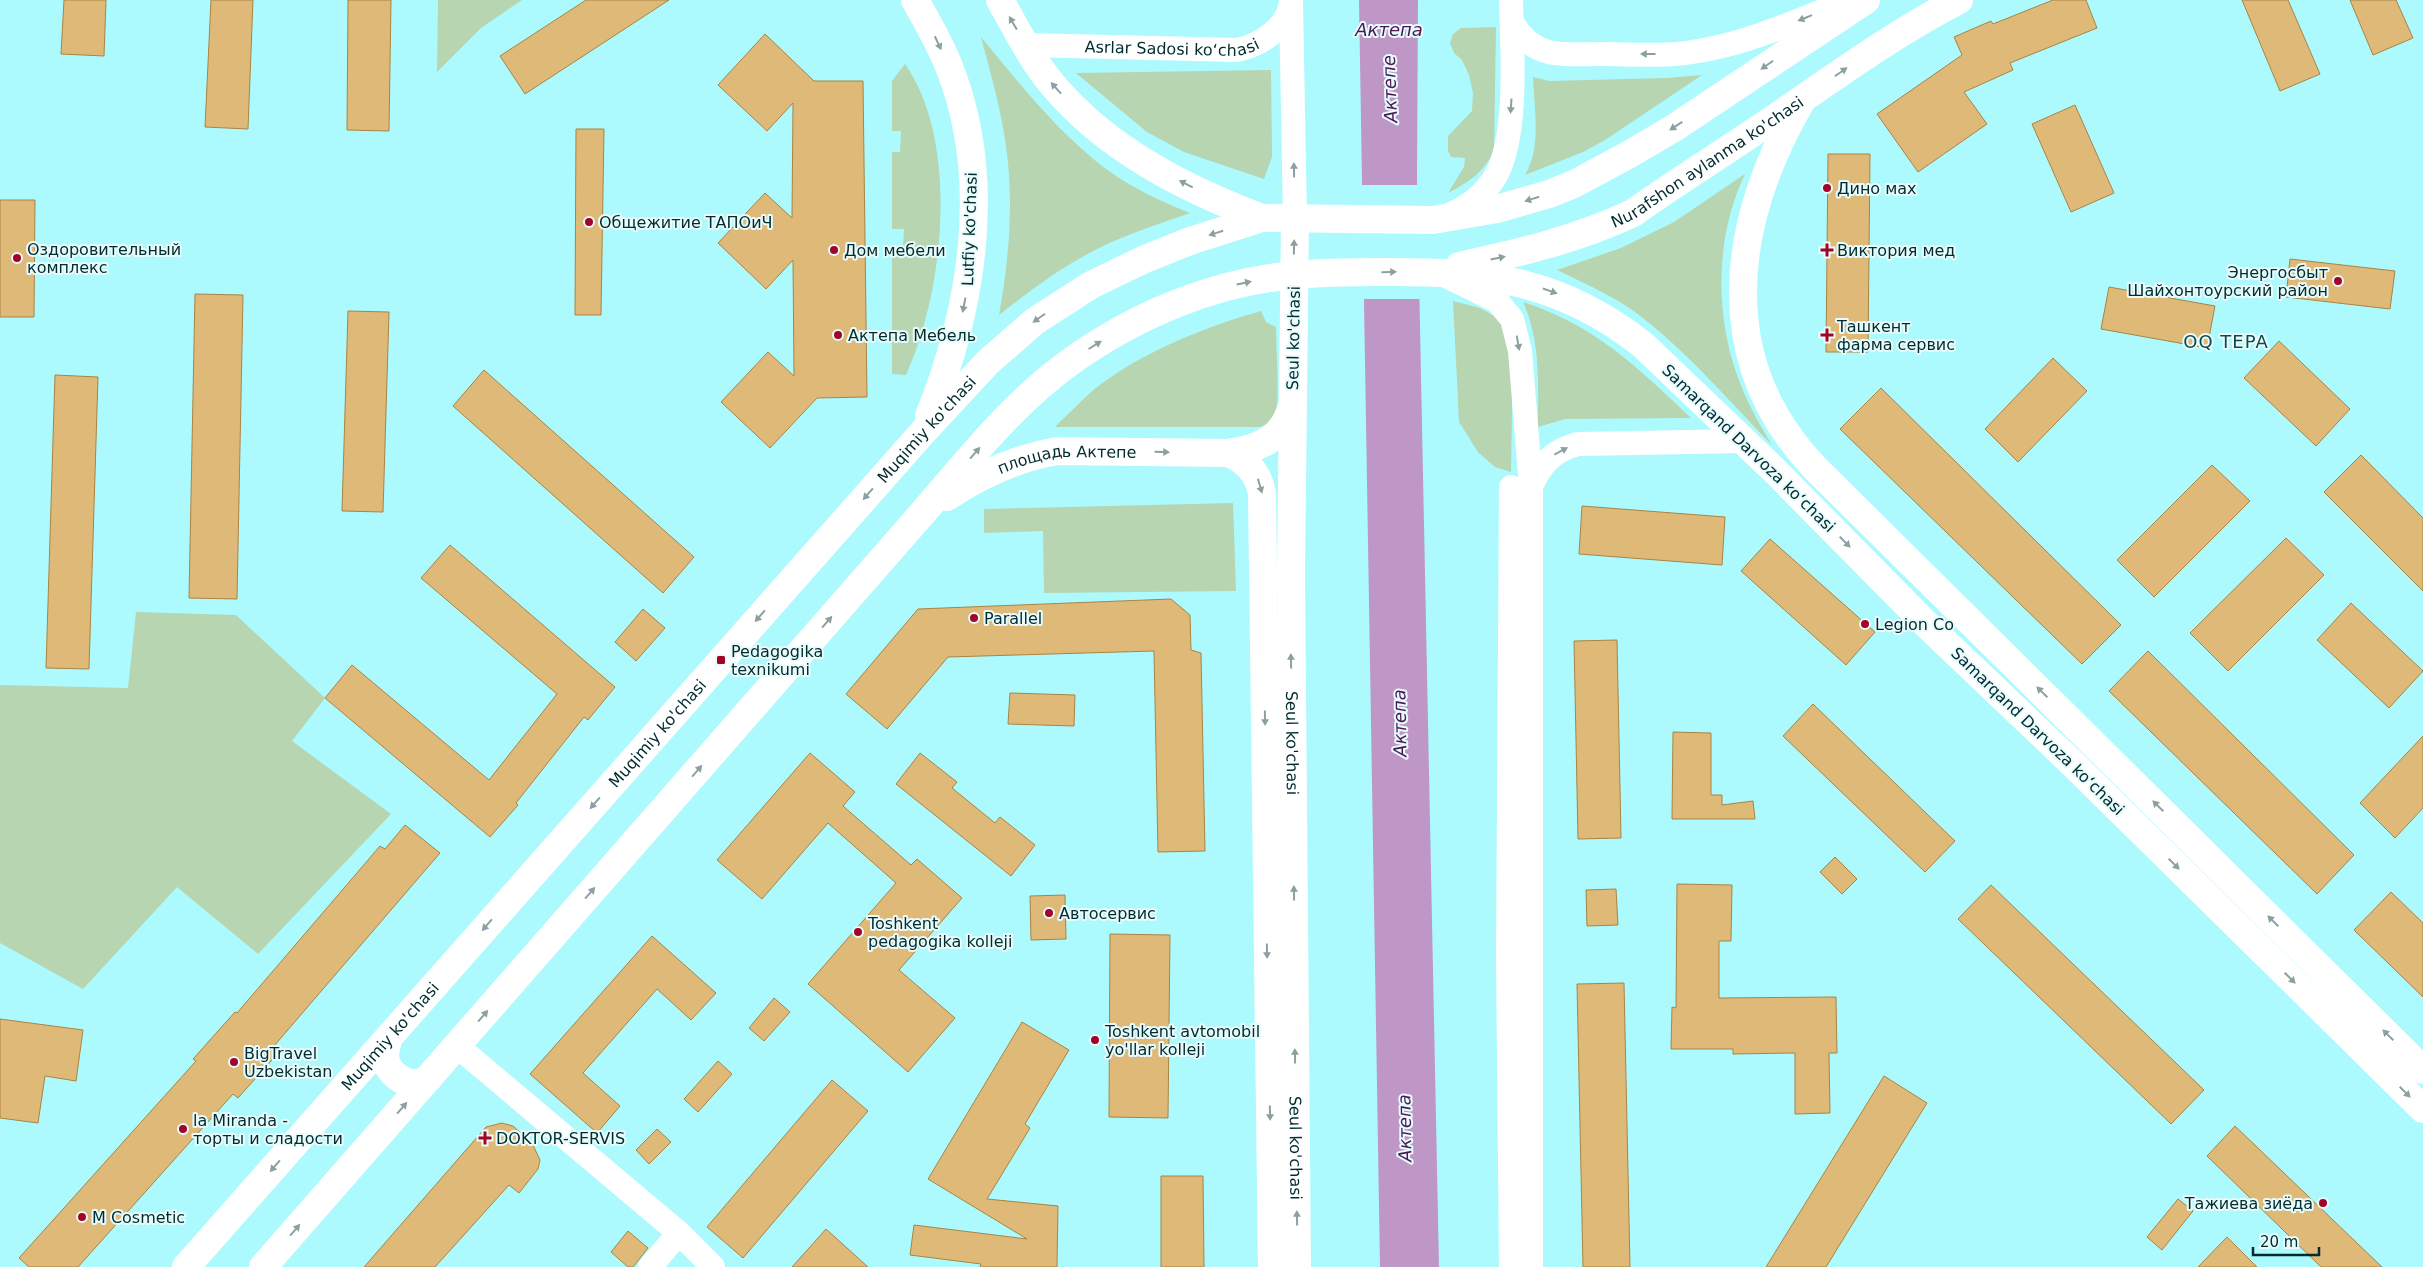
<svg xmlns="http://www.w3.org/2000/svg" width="2423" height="1267" font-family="'DejaVu Sans',sans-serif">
<rect width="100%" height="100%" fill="#adfafe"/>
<g fill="#b6d5b0">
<path d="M438 0H522L481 28 437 72Z"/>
<path d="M1496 27 1494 151C1482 174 1470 181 1448 193L1464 167 1465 158 1451 157 1448 151V136L1472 111 1473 93 1469 75 1462 60 1454 53 1450 43 1453 34 1461 28Z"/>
<path d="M981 37C1019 83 1058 133 1106 169 1132 188 1160 201 1190 213 1154 226 1117 237 1084 256 1053 273 1026 294 999 315 1008 265 1013 214 1008 163 1004 120 992 78 981 37Z"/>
<path d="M905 64C960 142 944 292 906 375L892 374V248H903L904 229H892V152H900L901 131H892V81Z"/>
<path d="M1271 70 1272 157 1264 179 1184 152 1147 132 1076 73Z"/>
<path d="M1702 75 1605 140 1583 152 1525 175C1542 147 1534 109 1533 77L1549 81 1667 78Z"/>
<path d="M1745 174C1714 239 1714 321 1742 388 1750 408 1761 427 1772 445 1728 400 1686 350 1635 312 1611 295 1584 283 1557 270L1621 248 1674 222Z"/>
<path d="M1453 301 1480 308 1503 321 1513 347 1511 472 1495 467 1478 452 1459 422Z"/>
<path d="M1523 302C1596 326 1637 367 1691 418L1565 419 1538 427C1538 385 1541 341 1523 302Z"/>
<path d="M1261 311 1266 322 1276 327C1276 344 1280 403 1275 415 1272 421 1266 425 1260 427H1055C1067 415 1079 403 1091 392 1137 354 1204 327 1261 311Z"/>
<path d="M1233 503 1236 591 1044 593 1043 531 984 533V509Z"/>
<path d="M136 612 236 615 325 698 292 741 391 814 258 954 177 887 83 989 0 943V685L128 688Z"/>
</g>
<path fill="#be97c7" d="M1359 0H1418L1417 177 1439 1267H1380Z"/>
<path fill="#adfafe" d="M1360 185H1420L1422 299H1362Z"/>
<g fill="#dfb978" stroke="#a88443">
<path d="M64 0H106L104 56 61 54Z"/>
<path d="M211 0H253L248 129 205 127Z"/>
<path d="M348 0H391L389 131 347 130Z"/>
<path d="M586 0H669L525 94 500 56Z"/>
<path d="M2053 0H2086L2097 28 2010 63 2013 70 1964 92 1987 124 1918 172 1877 114 1962 55 1954 37 1991 21 1993 24Z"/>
<path d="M2242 0H2288L2320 74 2280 91Z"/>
<path d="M2350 0H2396L2413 38 2373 55Z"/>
<path d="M765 34 814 81H863L867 397 817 398 770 448 721 402 768 352 794 376 793 260 766 289 718 243 765 193 792 218 793 103 767 131 718 85Z"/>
<path d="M2075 105 2114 193 2071 212 2032 124Z"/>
<path d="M576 129H604L601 315H575Z"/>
<path d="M1828 154H1870L1868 352H1826Z"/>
<path d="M0 200H35L34 317H0Z"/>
<path d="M2290 259 2395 271 2390 309 2286 297Z"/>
<path d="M2109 287 2215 306 2207 348 2101 329Z"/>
<path d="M195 294 243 295 237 599 189 598Z"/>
<path d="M348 311 389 312 383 512 342 511Z"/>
<path d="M2279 341 2350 409 2316 446 2244 378Z"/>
<path d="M2053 358 2087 391 2018 462 1985 429Z"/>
<path d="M484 370 694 557 663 593 453 406Z"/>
<path d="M55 375 98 377 89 669 46 668Z"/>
<path d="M1881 388 2121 625 2082 664 1840 429Z"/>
<path d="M2361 455 2423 518V591L2324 492Z"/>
<path d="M2212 465 2250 501 2154 597 2117 560Z"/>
<path d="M1582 506 1725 517 1722 565 1579 554Z"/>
<path d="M2286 538 2324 575 2228 671 2190 633Z"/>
<path d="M1770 539 1875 632 1846 665 1741 571Z"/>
<path d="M450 545 615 687 588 720 584 717 516 803 518 805 490 837 325 698 352 665 489 780 557 694 421 578Z"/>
<path d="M1171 599 1190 615 1191 650 1201 653 1205 851 1158 852 1154 651 948 657 887 729 846 694 918 609Z"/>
<path d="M2351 603 2423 671 2389 708 2317 640Z"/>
<path d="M643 609 665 628 636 661 615 642Z"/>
<path d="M1617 640 1621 838 1578 839 1574 641Z"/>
<path d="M2148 651 2354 855 2317 894 2109 691Z"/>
<path d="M1010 693 1075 695 1074 726 1008 724Z"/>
<path d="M1813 704 1955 841 1925 872 1783 736Z"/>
<path d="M1673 732 1711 733V795H1722V805L1753 801 1755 819H1672Z"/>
<path d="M2423 736V808L2395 838 2360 803Z"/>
<path d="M810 753 855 792 843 806 911 865 917 859 962 898 899 970 955 1018 908 1072 808 984 896 883 828 823 762 899 717 860Z"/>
<path d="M920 753 957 782 952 788 995 823 1000 817 1035 845 1011 876 896 784Z"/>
<path d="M405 825 440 853 274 1046 280 1051 238 1098 233 1094 78 1267H29L19 1258 196 1061 193 1059 235 1012 237 1013 380 846 385 849Z"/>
<path d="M1835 857 1857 879 1842 894 1820 872Z"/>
<path d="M1677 884 1732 885 1731 941H1719V998L1836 997 1837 1053H1829L1830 1113 1795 1114V1053L1733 1054V1049H1671L1672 1007 1676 1008Z"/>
<path d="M1991 885 2204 1090 2171 1124 1958 919Z"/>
<path d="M1616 889 1618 925 1587 926 1586 890Z"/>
<path d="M2391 892 2423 923V997L2354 930Z"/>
<path d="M1065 895 1066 939 1031 940 1030 896Z"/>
<path d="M1110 934 1170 935 1168 1118 1109 1117Z"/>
<path d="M652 936 716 993 691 1020 657 989 583 1073 620 1106 597 1133 530 1074Z"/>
<path d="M1624 983 1630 1267H1583L1577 984Z"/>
<path d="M774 998 790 1012 764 1041 749 1028Z"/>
<path d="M0 1019 83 1030 76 1081 45 1076 38 1123 0 1118Z"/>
<path d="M1022 1022 1069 1050 1025 1124 1030 1128 987 1199 1058 1206 1057 1267H980L981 1264 910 1255 914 1225 1027 1239 928 1179Z"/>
<path d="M718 1061 732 1074 698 1112 684 1099Z"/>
<path d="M1884 1076 1927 1103 1826 1267H1766Z"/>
<path d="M832 1080 868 1111 743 1258 707 1227Z"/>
<path d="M502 1123 513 1126 532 1143 540 1160 538 1169 519 1193 509 1185 435 1267H364L486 1127Z"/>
<path d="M2235 1126 2382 1267H2321L2207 1156Z"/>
<path d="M657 1129 671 1142 649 1164 636 1150Z"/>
<path d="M1161 1176H1203L1204 1267H1161Z"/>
<path d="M2178 1199 2193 1211 2162 1250 2147 1237Z"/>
<path d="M826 1229 868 1267H792Z"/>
<path d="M628 1231 648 1248 633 1267H628L611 1252Z"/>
<path d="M2227 1237 2257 1267H2198Z"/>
</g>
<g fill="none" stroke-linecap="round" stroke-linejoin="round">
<g stroke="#fff" stroke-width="24">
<path d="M1291 4 1295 219"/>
<path d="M1512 22C1534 60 1562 54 1601 54 1631 54 1662 57 1692 52 1747 44 1799 20 1850 0"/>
<path id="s1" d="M1027 45 1237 50C1261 45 1290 26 1291 0"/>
<path d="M1449 215C1468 207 1484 195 1495 177 1519 137 1512 47 1511 0"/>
<path d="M1448 277 1497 301 1512 319 1520 351 1531 487V1267"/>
<path d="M1531 487C1540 465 1553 450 1578 444L1744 441"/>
<path d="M457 1046 679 1233 713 1267"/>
<path d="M650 1267 679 1233"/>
<path d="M1511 1267 1508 956 1511 487"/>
</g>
<g stroke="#fff" stroke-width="28">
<path d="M915 0C927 21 939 42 948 64 994 177 973 307 929 416"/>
<path d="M1000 0C1016 28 1031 59 1052 84 1106 149 1185 189 1262 218"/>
<path d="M1802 100C1731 222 1711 360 1816 469L2423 1070"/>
<path id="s2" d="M1295 219 1291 573 1297 1267"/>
<path id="s3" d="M1459 266C1519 253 1578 239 1633 213 1688 174 1746 139 1801 100 1853 64 1903 29 1959 0"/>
<path d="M1228 453C1247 460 1258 473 1262 493L1272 1267"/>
<path id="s4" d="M947 497C981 474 1017 458 1057 451L1228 453C1259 449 1283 439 1292 406"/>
<path d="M389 1037C387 1044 385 1051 385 1057 388 1077 412 1090 428 1079"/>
<path id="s5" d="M186 1267 923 432 988 362 1035 321 1091 285 1145 259 1190 241 1262 218 1433 220 1497 209 1549 194 1574 184 1628 155 1674 128 1866 0"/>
<path d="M263 1267 920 516C967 462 1013 402 1073 360 1138 314 1215 282 1295 275 1324 272 1353 272 1382 272 1484 271 1560 279 1643 345L1774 470 1926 624 2074 765 2423 1109"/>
</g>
</g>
<defs><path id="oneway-solid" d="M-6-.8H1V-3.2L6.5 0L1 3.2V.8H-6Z" transform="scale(1.25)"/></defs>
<g fill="#8ca0a1">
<use href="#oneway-solid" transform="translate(1805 18) rotate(158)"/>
<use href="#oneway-solid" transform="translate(1013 23) rotate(-121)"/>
<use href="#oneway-solid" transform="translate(938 43) rotate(65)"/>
<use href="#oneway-solid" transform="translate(1648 54) rotate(-180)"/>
<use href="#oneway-solid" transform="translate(1767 65) rotate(145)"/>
<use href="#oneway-solid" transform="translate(1841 72) rotate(-35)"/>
<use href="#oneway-solid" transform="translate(1056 88) rotate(-132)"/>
<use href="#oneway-solid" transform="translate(1511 106) rotate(94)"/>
<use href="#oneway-solid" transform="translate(1676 126) rotate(147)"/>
<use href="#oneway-solid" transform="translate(1294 170) rotate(-91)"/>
<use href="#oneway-solid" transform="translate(1186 184) rotate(-153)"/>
<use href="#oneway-solid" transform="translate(1532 199) rotate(163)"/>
<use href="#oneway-solid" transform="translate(1216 233) rotate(163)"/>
<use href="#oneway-solid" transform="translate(1294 247) rotate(-89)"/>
<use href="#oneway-solid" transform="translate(1498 258) rotate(-12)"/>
<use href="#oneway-solid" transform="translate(1389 272) rotate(-1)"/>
<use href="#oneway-solid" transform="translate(1244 283) rotate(-12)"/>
<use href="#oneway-solid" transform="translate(1550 291) rotate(19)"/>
<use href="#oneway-solid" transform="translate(964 305) rotate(101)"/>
<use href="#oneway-solid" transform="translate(1039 318) rotate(145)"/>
<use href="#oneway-solid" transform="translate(1518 343) rotate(80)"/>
<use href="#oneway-solid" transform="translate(1095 345) rotate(-32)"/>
<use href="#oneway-solid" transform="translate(1561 451) rotate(-28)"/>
<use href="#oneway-solid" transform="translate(1162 452) rotate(1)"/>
<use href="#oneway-solid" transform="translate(975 453) rotate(-49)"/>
<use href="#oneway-solid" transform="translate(1260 486) rotate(74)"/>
<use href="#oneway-solid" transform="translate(868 494) rotate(131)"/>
<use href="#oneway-solid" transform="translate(1845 542) rotate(45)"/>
<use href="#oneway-solid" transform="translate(760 616) rotate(131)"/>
<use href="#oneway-solid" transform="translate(827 622) rotate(-49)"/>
<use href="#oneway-solid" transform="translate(1291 661) rotate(-91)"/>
<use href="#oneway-solid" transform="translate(2042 692) rotate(-136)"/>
<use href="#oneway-solid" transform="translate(1265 718) rotate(89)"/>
<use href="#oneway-solid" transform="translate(697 771) rotate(-49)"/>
<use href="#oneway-solid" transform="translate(595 803) rotate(131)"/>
<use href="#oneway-solid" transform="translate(2158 806) rotate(-135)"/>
<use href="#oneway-solid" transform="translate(2174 864) rotate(45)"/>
<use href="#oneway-solid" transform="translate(590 893) rotate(-49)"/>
<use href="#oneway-solid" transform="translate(1294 893) rotate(-91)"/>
<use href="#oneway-solid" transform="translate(2273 921) rotate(-135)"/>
<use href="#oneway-solid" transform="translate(487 925) rotate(131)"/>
<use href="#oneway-solid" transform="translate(1267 951) rotate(89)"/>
<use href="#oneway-solid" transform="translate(2290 978) rotate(45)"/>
<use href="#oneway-solid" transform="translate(483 1016) rotate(-49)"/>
<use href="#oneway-solid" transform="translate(2388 1035) rotate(-135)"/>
<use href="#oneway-solid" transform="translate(1295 1056) rotate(-91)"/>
<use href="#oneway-solid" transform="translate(2405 1092) rotate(45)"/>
<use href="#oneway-solid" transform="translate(402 1108) rotate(-49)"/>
<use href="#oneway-solid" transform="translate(1270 1113) rotate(89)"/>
<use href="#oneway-solid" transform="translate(275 1166) rotate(131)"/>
<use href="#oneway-solid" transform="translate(1297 1218) rotate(-91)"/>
<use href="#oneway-solid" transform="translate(295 1230) rotate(-49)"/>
</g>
<g fill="#a20428" stroke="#e9fbfc" stroke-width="2">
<circle cx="1827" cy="188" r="5"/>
<circle cx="589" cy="222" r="5"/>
<circle cx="834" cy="250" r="5"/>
<path d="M1824.5 242.5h5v5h5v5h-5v5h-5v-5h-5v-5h5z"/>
<circle cx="17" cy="258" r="5"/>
<circle cx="2338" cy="281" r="5"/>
<circle cx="838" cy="335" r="5"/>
<path d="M1824.5 327.5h5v5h5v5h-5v5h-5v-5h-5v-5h5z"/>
<circle cx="974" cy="618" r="5"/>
<circle cx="1865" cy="624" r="5"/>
<rect x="716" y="655" width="10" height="10" rx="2.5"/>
<circle cx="1049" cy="913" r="5"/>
<circle cx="858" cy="932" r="5"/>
<circle cx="1095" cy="1040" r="5"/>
<circle cx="234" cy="1062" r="5"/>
<circle cx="183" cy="1129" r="5"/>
<path d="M482.5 1130.5h5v5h5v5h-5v5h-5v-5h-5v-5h5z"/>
<circle cx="2323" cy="1203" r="5"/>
<circle cx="82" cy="1217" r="5"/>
</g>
<g text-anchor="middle" stroke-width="4" stroke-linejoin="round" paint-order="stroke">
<g font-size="16" fill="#002c2e" stroke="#e9fbfc">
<text dy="6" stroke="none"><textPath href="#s1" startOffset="145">Asrlar Sadosi ko‘chasi</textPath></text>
<text dy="6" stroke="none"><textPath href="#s3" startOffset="272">Nurafshon aylanma ko'chasi</textPath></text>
<text transform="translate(969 229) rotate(-88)" y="6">Lutfiy ko'chasi</text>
<text transform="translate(1293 338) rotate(-89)" y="6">Seul ko'chasi</text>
<text dy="6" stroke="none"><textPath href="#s5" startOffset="1118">Muqimiy ko'chasi</textPath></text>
<text transform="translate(1749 448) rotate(44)" y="6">Samarqand Darvoza koʻchasi</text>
<text dy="6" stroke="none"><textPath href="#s4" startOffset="129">площадь Актепе</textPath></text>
<text transform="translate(2038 731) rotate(44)" y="6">Samarqand Darvoza koʻchasi</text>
<text dy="6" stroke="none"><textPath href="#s5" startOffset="712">Muqimiy ko'chasi</textPath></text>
<text dy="6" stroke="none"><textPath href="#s2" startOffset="524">Seul ko'chasi</textPath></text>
<text dy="6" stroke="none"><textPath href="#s5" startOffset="308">Muqimiy ko'chasi</textPath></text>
<text dy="6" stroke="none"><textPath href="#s2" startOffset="929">Seul ko'chasi</textPath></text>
</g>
<g font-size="16" fill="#002c2e" stroke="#e9fbfc" text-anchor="start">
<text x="1837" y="194">Дино мах</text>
<text x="599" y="228">Общежитие ТАПОиЧ</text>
<text x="27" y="255">Оздоровительный<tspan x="27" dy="18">комплекс</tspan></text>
<text x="844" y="256">Дом мебели</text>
<text x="1837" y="256">Виктория мед</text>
<text x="2328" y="278" text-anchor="end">Энергосбыт<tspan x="2328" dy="18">Шайхонтоурский район</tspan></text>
<text x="1837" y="332">Ташкент<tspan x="1837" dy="18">фарма сервис</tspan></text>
<text x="848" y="341">Актепа Мебель</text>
<text x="984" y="624">Parallel</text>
<text x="1875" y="630">Legion Co</text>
<text x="731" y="657">Pedagogika<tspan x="731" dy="18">texnikumi</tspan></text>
<text x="1059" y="919">Автосервис</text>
<text x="868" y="929">Toshkent<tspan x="868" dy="18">pedagogika kolleji</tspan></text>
<text x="1105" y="1037">Toshkent avtomobil<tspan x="1105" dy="18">yo'llar kolleji</tspan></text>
<text x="244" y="1059">BigTravel<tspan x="244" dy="18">Uzbekistan</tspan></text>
<text x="193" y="1126">la Miranda -<tspan x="193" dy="18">торты и сладости</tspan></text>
<text x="496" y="1144">DOKTOR-SERVIS</text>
<text x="2313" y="1209" text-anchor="end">Тажиева зиёда</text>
<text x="92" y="1223">M Cosmetic</text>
</g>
<g font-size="18" font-style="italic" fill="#491954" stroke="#e9fbfc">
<text x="1389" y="36">Актепа</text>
<text transform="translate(1390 89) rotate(-92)" y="6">Актепе</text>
<text transform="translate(1400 723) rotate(-91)" y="6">Актепа</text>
<text transform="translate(1405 1128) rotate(-91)" y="6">Актепа</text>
</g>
<g font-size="18" letter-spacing="1" fill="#10494c" stroke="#e9fbfc">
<text x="2226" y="348">OQ TEPA</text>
</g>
</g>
<path d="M2253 1247v8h66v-8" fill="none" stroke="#002c2e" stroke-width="2.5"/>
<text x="2260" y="1247" font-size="15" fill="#002c2e" stroke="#e9fbfc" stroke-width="4" paint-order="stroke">20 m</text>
</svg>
